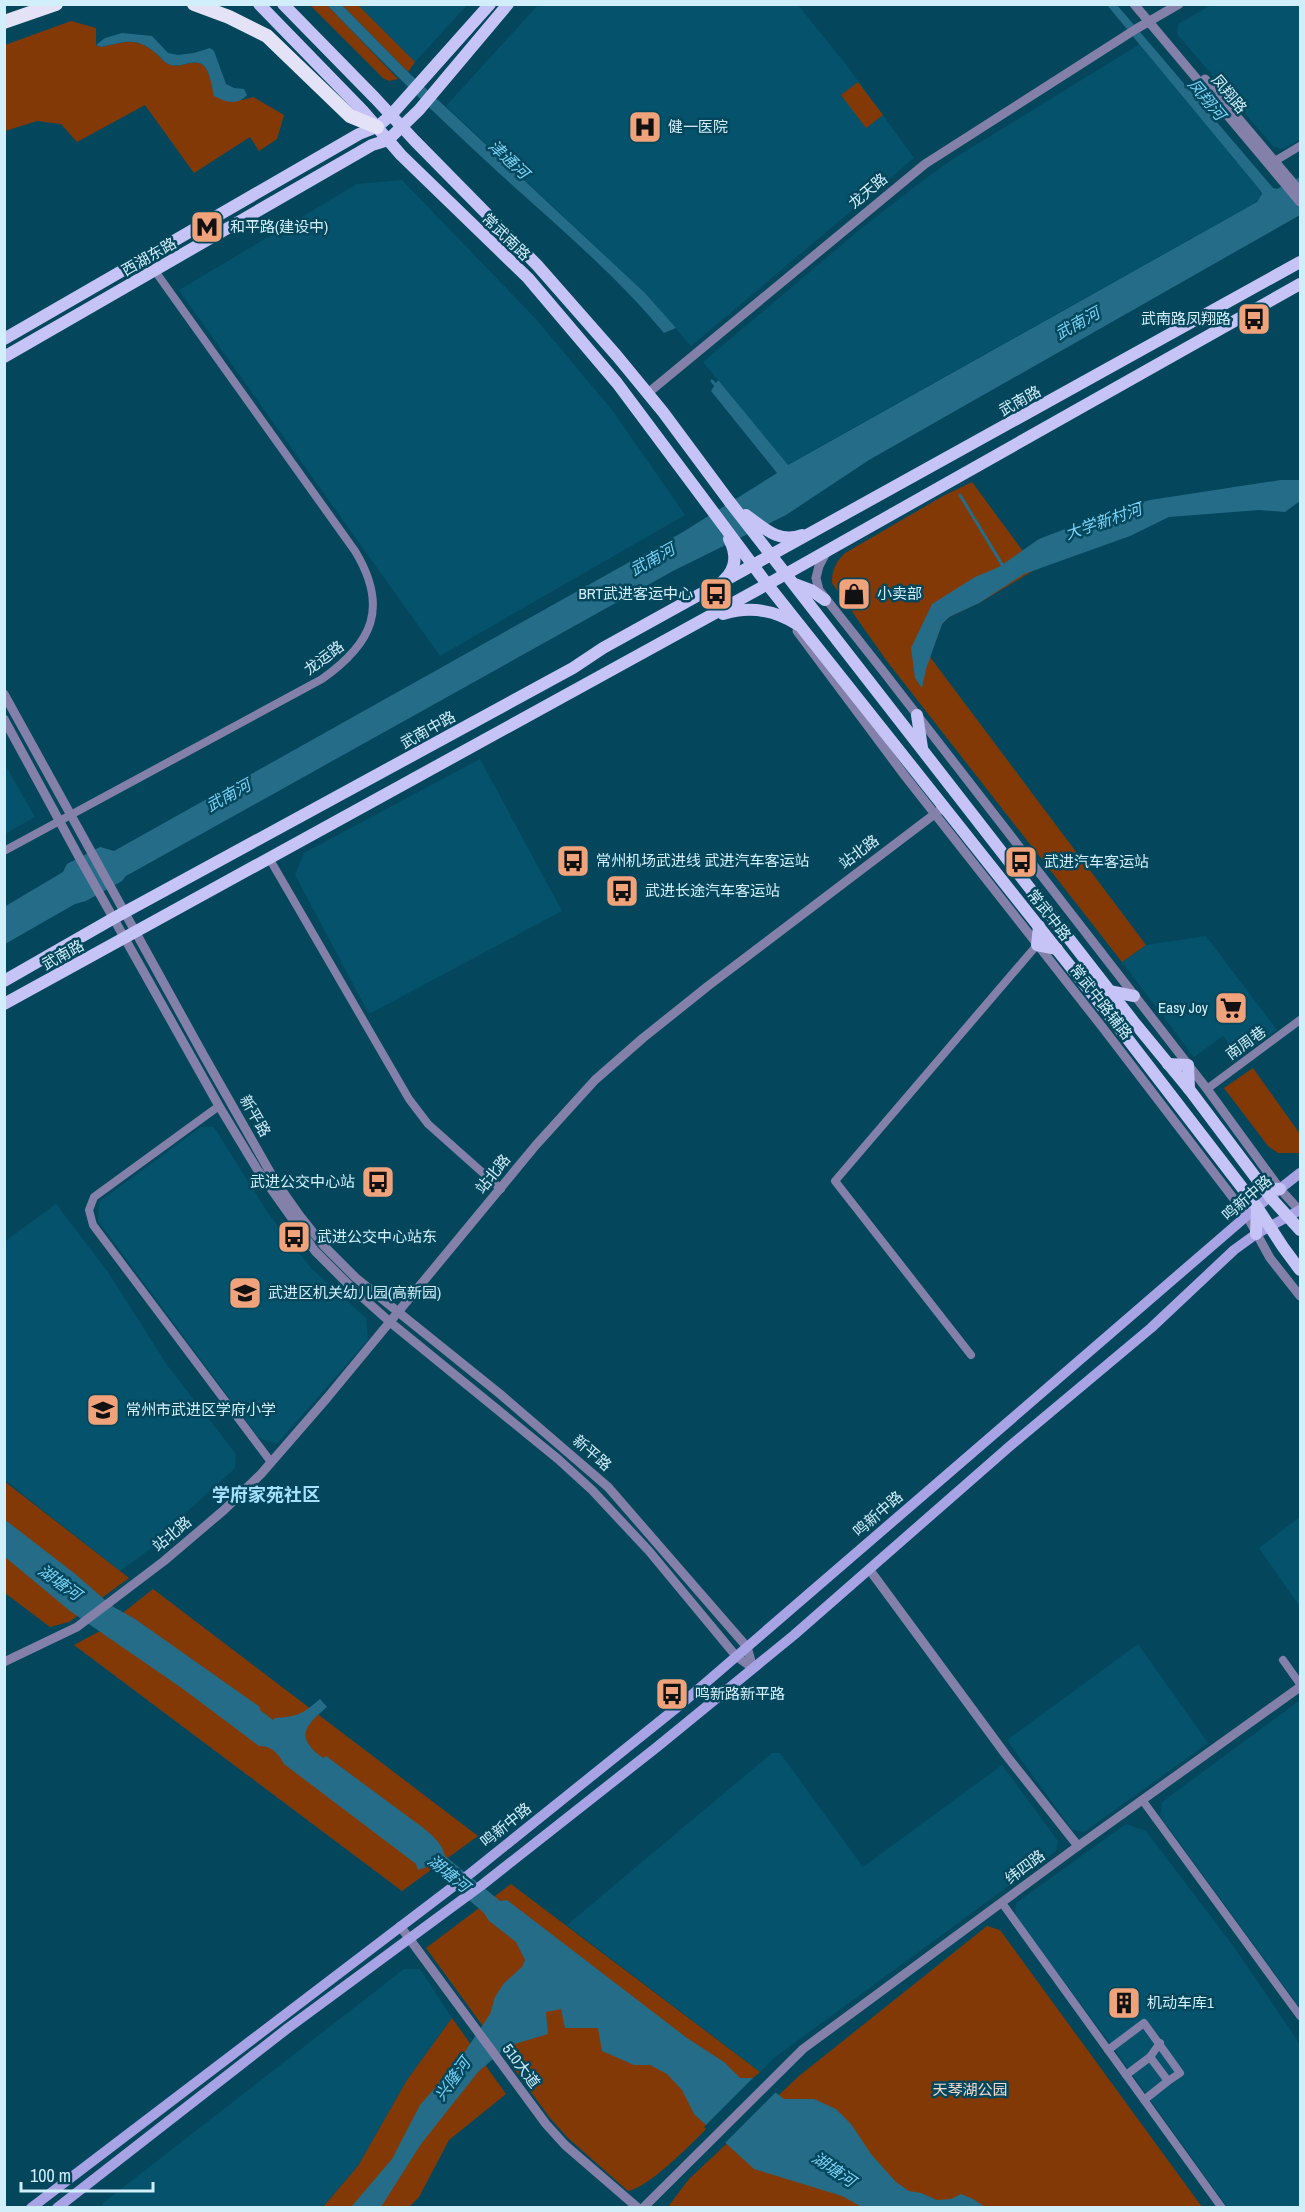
<svg xmlns="http://www.w3.org/2000/svg" width="1305" height="2212" font-family="'Archivo Narrow','Noto Sans SC',sans-serif">
<rect width="100%" height="100%" fill="#04475c"/>
<g fill="#04526b">
<path d="M358 5H467L415 62Z"/>
<path d="M538 5H798L848 67 914 158 691 346 645 293 446 106Z"/>
<path d="M1211 5H1300V139L1284 149 1274 147 1177 34 1178 24Z"/>
<path d="M1140 44 1260 190 1261 197 1253 204 787 465 703 362 857 232 918 184 956 157Z"/>
<path d="M402 180 535 318 613 411 685 515 440 656 179 290 357 184Z"/>
<path d="M480 759 562 911 369 1014 295 875 304 853Z"/>
<path d="M4 763 35 817 5 834H4Z"/>
<path d="M1206 936 1277 1030 1238 1057 1223 1036 1194 1057 1122 962 1146 945Z"/>
<path d="M201 1127H214L268 1213 311 1268 366 1318 368 1340 277 1444 259 1438 98 1221 99 1202Z"/>
<path d="M56 1204 108 1272 167 1365 236 1454 235 1468 189 1510 160 1533 157 1544 120 1571 5 1480 4 1242Z"/>
<path d="M1300 1517V1607L1259 1548Z"/>
<path d="M1138 1644 1208 1743 1084 1832 1072 1830 1007 1740Z"/>
<path d="M1300 1700V2008L1160 1816 1162 1802Z"/>
<path d="M772 1753H780L863 1867 1002 1765 1058 1841 1056 1851 774 2058 760 2072 567 1925Z"/>
<path d="M1126 1824 1146 1831 1234 1947 1300 2044V2207H1227L1107 2039 1015 1916 1016 1903Z"/>
<path d="M404 1969H420L452 2018 407 2080 358 2166 322 2207 101 2208 103 2203Z"/>
</g>
<g fill="#833906">
<path d="M310 5H327L398 79 389 81 383 78Z"/>
<path d="M342 5H358L415 62 408 72Z"/>
<path d="M71 21 96 28V45L101 47C126 42 135 36 157 54 161 58 166 64 171 65 182 68 193 58 203 65 210 71 212 87 215 96L243 100 253 97 284 115 277 139 259 151 250 137 194 173 145 105 77 142 61 124 37 121 5 131V45Z"/>
<path d="M858 82 883 115 866 128 841 95Z"/>
<path d="M972 482 1036 569 979 603 949 617 942 624 930 657 1146 945 1122 962 886 660 832 583C832 570 835 563 845 553L943 496Z"/>
<path d="M1253 1068 1300 1134V1153H1278L1268 1146 1224 1088Z"/>
<path d="M4 1481 129 1578 69 1622 50 1627 5 1593Z"/>
<path d="M153 1589 478 1836 402 1891 74 1645 100 1631Z"/>
<path d="M511 1884 760 2072C734 2098 660 2185 628 2191L568 2138 550 2118 426 1948Z"/>
<path d="M987 1926 1000 1930 1202 2207 670 2208V2204L689 2179 799 2076Z"/>
<path d="M452 2018 506 2094 449 2140 419 2197 409 2207 322 2208 358 2166 407 2080Z"/>
</g>
<g fill="#246c88">
<path d="M327 5H342L408 72 645 293 676 328 664 333C616 275 556 225 500 174 440 119 383 63 327 5Z"/>
<path d="M1107 5H1117L1273 188 1277 189 1300 177V215L869 460 786 515 673 571 126 876 122 881 86 901 75 904 5 944 4 907 63 872 67 864 100 847 114 851 683 532 777 473 711 391 718 380 788 465 1257 202 1262 194 1260 190Z"/>
<path d="M122 33 152 36 168 53 178 55 194 53 210 48 214 51 226 84 234 88 244 89 247 95C237 106 226 102 214 96 212 87 210 71 203 65 193 58 182 68 171 65 166 64 161 58 157 54 135 36 126 42 101 47L96 45 105 38Z"/>
<path d="M1281 480H1300V501L1285 512 1259 510 1169 517 1130 536 1024 574 979 603 949 617 942 624 926 669 922 688 915 678 911 648 932 604 975 577 999 567 1039 539 1117 509 1150 500Z"/>
<path d="M4 1519 74 1573 112 1606 135 1619 260 1707V1710L273 1720 275 1718C297 1717 304 1713 320 1699L327 1707C304 1726 295 1738 323 1758L326 1756 422 1827C432 1835 442 1843 445 1856L500 1901 507 1900 687 2038 724 2062 740 2078H757L784 2099H814L836 2109 851 2124 871 2154 896 2182 909 2191 921 2193 937 2200 951 2199 961 2194 973 2199 985 2207H862L842 2196 754 2169 694 2114 682 2090 667 2074 650 2065H634L602 2051 598 2028H565L561 2009 546 2012 548 2034 508 2046 478 2072 421 2144 381 2207H351L392 2159 420 2105 460 2059 490 2014 495 1997 504 1983 522 1967 525 1960 516 1942 489 1921 484 1913 432 1868 426 1867 418 1870 416 1864 284 1764C279 1754 271 1745 259 1746L183 1689 70 1611 5 1557Z"/>
</g>
<path fill="#04475c" d="M756 2075 778 2090 723 2145 704 2127Z"/>
<g fill="none" stroke-linecap="round" stroke-linejoin="round">
<g stroke="#246c88" stroke-width="3">
<path d="M712 381 717 387"/>
<path d="M960 495 1003 566"/>
</g>
<g stroke="#8380a9" stroke-width="8">
<path d="M1275 161 1300 146"/>
<path d="M4 851 322 679C373 643 389 607 355 551L155 271"/>
<path d="M269 858 409 1099 428 1124 501 1189"/>
<path d="M1207 1089 1300 1020"/>
<path d="M219 1106 94 1197 89 1210 93 1225 271 1462"/>
<path d="M971 1355 835 1181 1037 945"/>
<path d="M1283 1660 1300 1684"/>
<path d="M1143 1801 1300 2016"/>
<path d="M1002 1903 1222 2208"/>
<path d="M1108 2050 1144 2023 1180 2073 1168 2081"/>
<path d="M1126 2075 1150 2057 1160 2043"/>
<path d="M1144 2100 1168 2081 1150 2057"/>
</g>
<g stroke="#8380a9" stroke-width="9">
<path d="M1134 4 1300 202"/>
<path d="M1205 79 1300 191"/>
<path d="M648 393 925 164 1136 29 1179 4"/>
<path d="M827 551 819 566 816 578 819 590 883 671 1207 1089 1280 1189 1300 1211"/>
<path d="M797 631 905 776 1103 1028 1247 1216 1270 1258 1300 1296"/>
<path d="M4 694 204 1056 274 1179 300 1216 324 1246 356 1278 500 1394 608 1487 747 1647 753 1668"/>
<path d="M4 719 79 857 219 1106 257 1169 315 1251 353 1289 390 1322 558 1459 592 1490 649 1551 736 1656 753 1668"/>
<path d="M869 1569 1006 1755 1078 1846"/>
<path d="M4 1662 77 1627 164 1561 224 1510 261 1474 327 1398 536 1145 595 1080 643 1038 708 986 944 807"/>
<path d="M400 1926 546 2124 565 2145 638 2208"/>
<path d="M643 2208 803 2049 1078 1846 1300 1687"/>
</g>
<g stroke="#a8a3e4" stroke-width="10">
<path d="M31 2208 471 1873 680 1705 1257 1207 1300 1173"/>
<path d="M57 2208 288 2028 482 1885 657 1747 794 1635 1010 1446 1151 1328 1234 1250 1256 1234 1300 1210"/>
</g>
<g stroke="#c6c4f6" stroke-width="12">
<path d="M259 4 363 111 401 155 528 278 617 383 767 584 1120 1029 1257 1207 1283 1247 1300 1270"/>
<path d="M283 4 375 98 415 141 537 265 617 356 663 412 729 501 1133 1021 1189 1089 1271 1198 1300 1230"/>
<path d="M4 339 359 134 377 127 391 115 490 4"/>
<path d="M4 357 372 145 388 140 419 110 508 4"/>
<path d="M746 515C764 528 779 544 802 535"/>
<path d="M724 580C737 568 737 554 729 539"/>
<path d="M795 584 811 590 825 600"/>
<path d="M723 614C749 606 775 610 798 625"/>
<path d="M917 715 922 748"/>
<path d="M1039 926 1037 945 1057 949"/>
<path d="M4 981 114 918 573 668 603 648 1300 262"/>
<path d="M1109 991 1134 996"/>
<path d="M4 1004 786 574 1300 284"/>
<path d="M1168 1064 1188 1065 1189 1089"/>
<path d="M1263 1188 1280 1189"/>
<path d="M1256 1234 1257 1207"/>
</g>
<g stroke="#e3e2f7" stroke-width="14">
<path d="M194 4 229 17 267 36 350 116 377 127"/>
<path d="M4 22 56 4"/>
</g>
</g>
<defs>
<g id="hospital-square" transform="scale(1.725)"><rect x="-9" y="-9" width="18" height="18" rx="4" fill="#f0a27a" stroke="#04475c"/><path d="M-5-5h3v3.5h4V-5h3V5h-3V1.5h-4V5h-3Z" fill="#111"/></g>
<g id="metro-square" transform="scale(1.725)"><rect x="-9" y="-9" width="18" height="18" rx="4" fill="#f0a27a" stroke="#04475c"/><path d="M-5.5 5V-5H-3L0 0L3-5H5.5V5H3V-.5L0 4L-3-.5V5Z" fill="#111"/></g>
<g id="bus-square" transform="scale(1.725)"><rect x="-9" y="-9" width="18" height="18" rx="4" fill="#f0a27a" stroke="#04475c"/><path d="M-5-6H5V4H4V6H2V4H-2V6H-4V4H-5ZM-3.5-4V0h7V-4ZM-3.5 1.2v1.5H-2V1.2ZM2 1.2v1.5H3.5V1.2Z" fill="#111"/></g>
<g id="shop-square" transform="scale(1.725)"><rect x="-9" y="-9" width="18" height="18" rx="4" fill="#f0a27a" stroke="#04475c"/><path d="M-5-2.5h2.3a2.7 3.5 0 0 1 5.4 0H5L5.5 6h-11ZM-1.5-2.5h3a1.5 2.3 0 0 0-3 0Z" fill="#111"/></g>
<g id="supermarket-square" transform="scale(1.725)"><rect x="-9" y="-9" width="18" height="18" rx="4" fill="#f0a27a" stroke="#04475c"/><path d="M-6-5.5h2.5l.6 2H6L4.5 2H-2.5L-4.4-4H-6ZM-1.5 3.2a1.3 1.3 0 1 0 .1 0ZM3 3.2a1.3 1.3 0 1 0 .1 0Z" fill="#111"/></g>
<g id="school-square" transform="scale(1.725)"><rect x="-9" y="-9" width="18" height="18" rx="4" fill="#f0a27a" stroke="#04475c"/><path d="M0-5L7-2L0 1L-7-2ZM-4 1L0 2.5L4 1V4Q0 6-4 4Z" fill="#111"/></g>
<g id="building-square" transform="scale(1.725)"><rect x="-9" y="-9" width="18" height="18" rx="4" fill="#f0a27a" stroke="#04475c"/><path d="M-4-6H4V6H1V3H-1V6H-4ZM-2.5-4.3h1.7v1.8h-1.7ZM.8-4.3h1.7v1.8H.8ZM-2.5-1h1.7V.8h-1.7ZM.8-1h1.7V.8H.8Z" fill="#111"/></g>
</defs>
<g fill-rule="evenodd">
<use href="#hospital-square" x="645" y="127"/>
<use href="#metro-square" x="207" y="227"/>
<use href="#bus-square" x="1254" y="319"/>
<use href="#bus-square" x="716" y="594"/>
<use href="#shop-square" x="854" y="594"/>
<use href="#bus-square" x="573" y="861"/>
<use href="#bus-square" x="1021" y="862"/>
<use href="#bus-square" x="622" y="891"/>
<use href="#supermarket-square" x="1231" y="1008"/>
<use href="#bus-square" x="378" y="1182"/>
<use href="#bus-square" x="294" y="1237"/>
<use href="#school-square" x="245" y="1293"/>
<use href="#school-square" x="103" y="1410"/>
<use href="#bus-square" x="672" y="1694"/>
<use href="#building-square" x="1124" y="2003"/>
</g>
<g text-anchor="middle" stroke-width="5" stroke-linejoin="round" paint-order="stroke">
<g font-size="15" fill="#d1eefb" stroke="#04475c">
<text transform="translate(1229 94) rotate(50)" y="5">凤翔路</text>
<text transform="translate(868 191) rotate(-40)" y="5">龙天路</text>
<text transform="translate(506 237) rotate(44)" y="5">常武南路</text>
<text transform="translate(149 257) rotate(-30)" y="5">西湖东路</text>
<text transform="translate(1020 401) rotate(-29)" y="5">武南路</text>
<text transform="translate(324 658) rotate(-37)" y="5">龙运路</text>
<text transform="translate(428 730) rotate(-29)" y="5">武南中路</text>
<text transform="translate(859 852) rotate(-37)" y="5">站北路</text>
<text transform="translate(1049 915) rotate(52)" y="5">常武中路</text>
<text transform="translate(63 955) rotate(-29)" y="5">武南路</text>
<text transform="translate(1101 1002) rotate(52)" y="5">常武中路辅路</text>
<text transform="translate(1246 1043) rotate(-36)" y="5">南周巷</text>
<text transform="translate(255 1116) rotate(60)" y="5">新平路</text>
<text transform="translate(493 1174) rotate(-51)" y="5">站北路</text>
<text transform="translate(1247 1198) rotate(-41)" y="5">鸣新中路</text>
<text transform="translate(592 1453) rotate(41)" y="5">新平路</text>
<text transform="translate(878 1514) rotate(-41)" y="5">鸣新中路</text>
<text transform="translate(172 1534) rotate(-40)" y="5">站北路</text>
<text transform="translate(506 1825) rotate(-39)" y="5">鸣新中路</text>
<text transform="translate(1025 1867) rotate(-37)" y="5">纬四路</text>
<text transform="translate(521 2066) rotate(53)" y="5">510大道</text>
</g>
<g font-size="15" fill="#d1eefb" stroke="#04475c" text-anchor="start">
<text x="668" y="132">健一医院</text>
<text x="230" y="232">和平路(建设中)</text>
<text x="1231" y="324" text-anchor="end">武南路凤翔路</text>
<text x="693" y="599" text-anchor="end">BRT武进客运中心</text>
<text x="877" y="599">小卖部</text>
<text x="596" y="866">常州机场武进线 武进汽车客运站</text>
<text x="1044" y="867">武进汽车客运站</text>
<text x="645" y="896">武进长途汽车客运站</text>
<text x="1208" y="1013" text-anchor="end">Easy Joy</text>
<text x="355" y="1187" text-anchor="end">武进公交中心站</text>
<text x="317" y="1242">武进公交中心站东</text>
<text x="268" y="1298">武进区机关幼儿园(高新园)</text>
<text x="126" y="1415">常州市武进区学府小学</text>
<text x="695" y="1699">鸣新路新平路</text>
<text x="1147" y="2008">机动车库1</text>
</g>
<g font-size="15" fill="#f3d9cd" stroke="#04475c">
<text x="970" y="2095">天琴湖公园</text>
</g>
<g font-size="16" font-style="italic" fill="#7ad3f8" stroke="#04475c">
<text transform="translate(1207 99) rotate(50)" y="6">凤翔河</text>
<text transform="translate(509 159) rotate(43)" y="6">津通河</text>
<text transform="translate(1077 323) rotate(-29)" y="6">武南河</text>
<text transform="translate(1103 521) rotate(-19)" y="6">大学新村河</text>
<text transform="translate(652 559) rotate(-29)" y="6">武南河</text>
<text transform="translate(228 795) rotate(-29)" y="6">武南河</text>
<text transform="translate(60 1582) rotate(36)" y="6">湖塘河</text>
<text transform="translate(449 1873) rotate(39)" y="6">湖塘河</text>
<text transform="translate(452 2079) rotate(-54)" y="6">兴隆河</text>
<text transform="translate(834 2169) rotate(34)" y="6">湖塘河</text>
</g>
<g font-size="18" font-weight="bold" fill="#a6e1fb" stroke="#04475c">
<text x="266" y="1501">学府家苑社区</text>
</g>
</g>
<rect width="1305" height="2212" fill="none" stroke="#d1eefb" stroke-width="12"/>
<path d="M21 2182v9h132v-9" fill="none" stroke="#d1eefb" stroke-width="3"/>
<text x="30" y="2182" font-size="18" fill="#d1eefb" stroke="#04475c" stroke-width="4.5" paint-order="stroke">100 m</text>
</svg>
